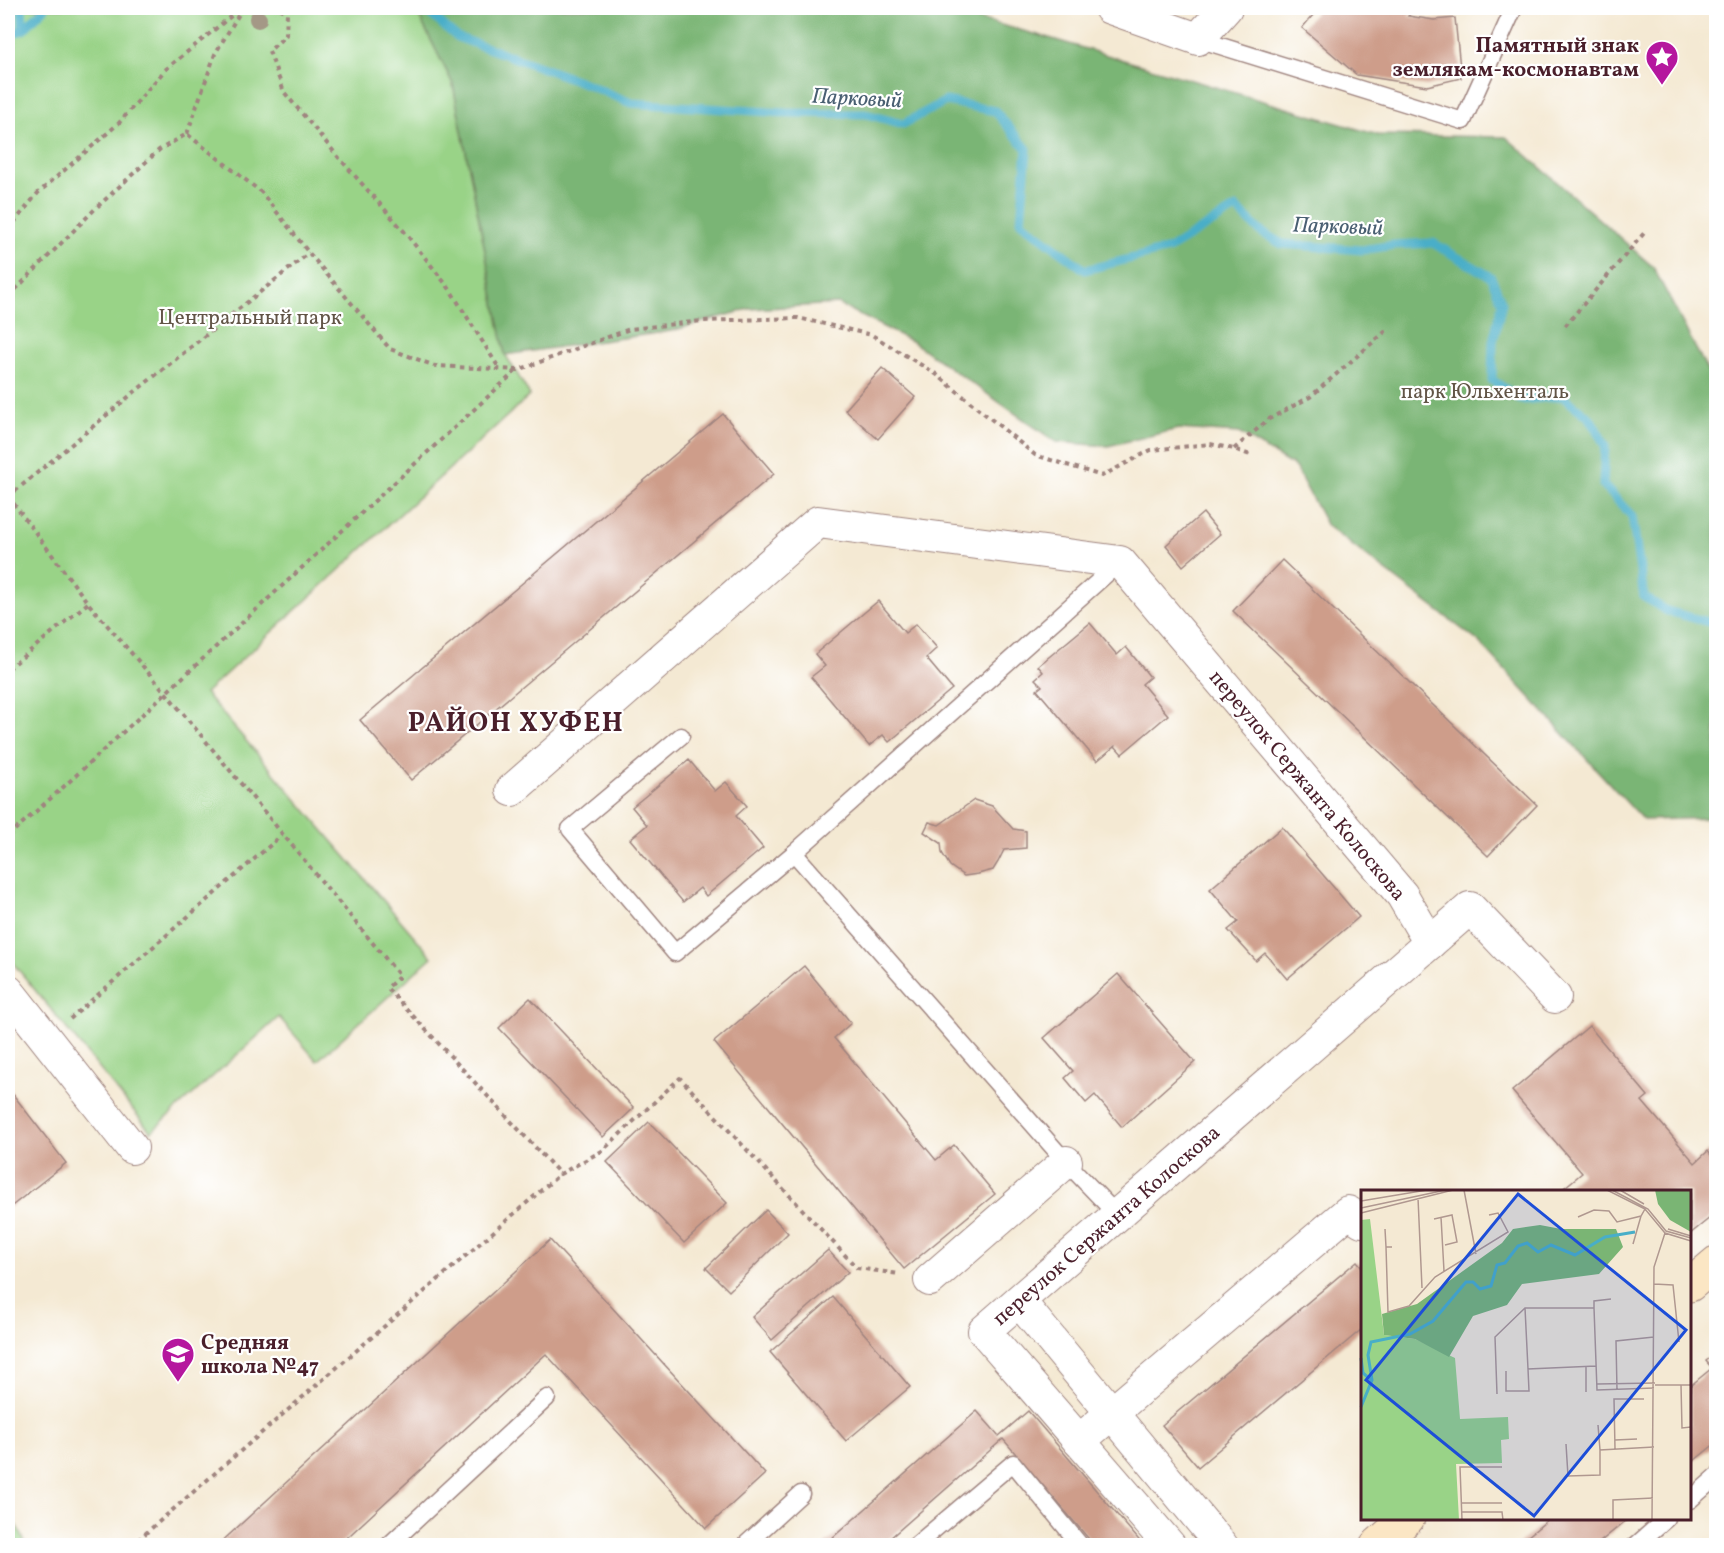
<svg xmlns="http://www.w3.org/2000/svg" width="1724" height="1553" font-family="Vollkorn,serif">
<rect width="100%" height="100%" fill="#fff"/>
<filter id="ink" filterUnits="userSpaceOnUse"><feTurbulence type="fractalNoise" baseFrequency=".0167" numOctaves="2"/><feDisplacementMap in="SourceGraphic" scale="12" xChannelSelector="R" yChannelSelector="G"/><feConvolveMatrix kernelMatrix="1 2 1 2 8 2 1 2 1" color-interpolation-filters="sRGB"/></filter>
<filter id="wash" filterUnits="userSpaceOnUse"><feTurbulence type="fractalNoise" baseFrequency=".008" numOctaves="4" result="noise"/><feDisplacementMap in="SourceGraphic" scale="24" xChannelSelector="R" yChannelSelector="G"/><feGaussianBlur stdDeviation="1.35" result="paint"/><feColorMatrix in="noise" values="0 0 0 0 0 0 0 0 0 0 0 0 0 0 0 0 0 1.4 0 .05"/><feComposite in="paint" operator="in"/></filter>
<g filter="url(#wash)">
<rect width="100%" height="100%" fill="#f4e9d3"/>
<g fill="#99d387" stroke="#727959" stroke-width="1.5">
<path d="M8 8H415L453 84 505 354 530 395 205 693 432 957 317 1061 279 1017 151 1132 8 957Z"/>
<path d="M8 1514 21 1533 26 1545H8Z"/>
</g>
<path fill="#7ab574" stroke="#626a50" stroke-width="1.5" d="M415 8H939L1049 38 1378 135 1506 137 1653 267 1716 387V818L1643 820 1479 642 1327 526 1295 467 1239 433 1178 429 1108 446 1056 442 913 342 838 304 749 309 671 331 505 355 453 84Z"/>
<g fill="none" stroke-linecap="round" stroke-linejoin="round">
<g stroke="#48aec8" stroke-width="9">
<path d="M22 8 23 30"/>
<path d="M423 8 457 37 579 81 631 103 785 113 866 114 903 124 946 101 995 111 1027 149 1021 222 1085 270 1169 249 1236 208 1261 232 1282 244 1362 250 1394 245 1433 243 1491 277 1502 303 1493 342 1492 380 1522 400 1562 396 1590 418 1605 445 1603 485 1632 516 1644 597 1667 611 1716 624"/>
<path d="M8 35 23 30 45 8"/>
</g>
</g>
<g id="blocks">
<g fill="#ce9d8a">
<path d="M1319 8H1415L1408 16 1434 20 1455 18 1461 78 1427 86 1357 75 1302 28Z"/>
<path d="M882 368 915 397 878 439 845 410Z"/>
<path d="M723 414 774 474 411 780 360 720Z"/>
<path d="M1203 513 1220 534 1183 566 1166 545Z"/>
<path d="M1282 560 1537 805 1488 856 1233 611Z"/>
<path d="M878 601 905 633 916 624 937 648 926 658 952 689 889 742 883 735 869 746 811 677 825 666 815 654Z"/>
<path d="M1090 623 1117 655 1126 647 1150 677 1142 684 1168 715 1122 754 1115 746 1097 761 1037 690 1042 686 1035 679 1043 672 1038 666Z"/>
<path d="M689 760 715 791 726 782 747 806 736 816 763 848 706 896 700 888 683 902 630 839 647 825 632 807Z"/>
<path d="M974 800 992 806 1013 829 1026 831V848L1004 850 998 862 993 870 978 874 964 876 950 866 942 853 941 843 924 832 929 822 939 825Z"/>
<path d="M1282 827 1359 917 1287 979 1265 953 1256 961 1228 930 1238 922 1210 889Z"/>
<path d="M804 966 851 1023 834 1038 936 1160 954 1145 995 1194 904 1269 714 1042Z"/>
<path d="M1118 974 1195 1062 1122 1127 1095 1095 1086 1103 1065 1078 1073 1071 1044 1038Z"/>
<path d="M530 998 634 1108 603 1137 499 1028Z"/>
<path d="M1589 1026 1648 1096 1642 1101 1695 1163 1708 1151 1716 1162V1213L1690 1234V1192H1559L1582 1173 1512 1091Z"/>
<path d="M8 1088 66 1163 8 1209Z"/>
<path d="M649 1122 727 1203 684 1243 607 1162Z"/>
<path d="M766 1210 788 1233 729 1291 706 1268Z"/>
<path d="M550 1240 765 1474 706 1528 546 1354 338 1546H217Z"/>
<path d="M828 1250 848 1272 772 1340 752 1317Z"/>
<path d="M1357 1261 1362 1267V1329L1198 1467 1162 1425Z"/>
<path d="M833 1297 910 1387 846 1441 770 1352Z"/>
<path d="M1716 1353V1443L1690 1464V1386L1712 1368 1706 1361Z"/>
<path d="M977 1411 999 1436 1028 1411 1144 1546H1095L1003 1439 881 1546H823Z"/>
<path d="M1550 1518H1629L1595 1546H1516Z"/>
</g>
</g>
</g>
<g filter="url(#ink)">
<use href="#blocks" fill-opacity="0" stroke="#9f847f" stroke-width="1.5"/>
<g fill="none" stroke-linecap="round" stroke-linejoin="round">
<g stroke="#9f847f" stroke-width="19">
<g id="service">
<path d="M1198 39 1463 121 1514 8"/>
<path d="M681 736 570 829 675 953 794 853 1066 1162 1117 1215"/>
<path d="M794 853 1120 562"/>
<path d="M1690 1500 1716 1477"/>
<path d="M388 1546 547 1398"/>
<path d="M744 1546 801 1494"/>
<path d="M915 1546 1013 1463 1081 1546"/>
<path d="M1635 1546 1667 1518"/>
</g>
</g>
<g stroke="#9f847f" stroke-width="34">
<g id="minor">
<path d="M1110 8 1198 39 1226 8"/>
<path d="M512 790 818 522 1120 562 1402 895 1430 943 984 1331 1170 1546"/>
<path d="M1430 943 1470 908 1555 997"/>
<path d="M8 991 132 1148"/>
<path d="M930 1280 1066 1162"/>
<path d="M1019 1301 1222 1546"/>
<path d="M1079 1441 1348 1212 1362 1221"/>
</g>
</g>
<g stroke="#9f847f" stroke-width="35">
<g id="secondary">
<path d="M1690 1285 1716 1263"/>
<path d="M1376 1546 1408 1518"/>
</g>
</g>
<g stroke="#9f847f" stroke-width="4" stroke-dasharray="4.5 4.5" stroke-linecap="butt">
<path d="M280 8 287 13 286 35 269 51 284 92 340 159 403 230 449 288 499 368"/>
<path d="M187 134 215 54 242 9"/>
<path d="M8 230 38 193 119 123 165 70 241 8"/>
<path d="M8 295 15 290 95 209 159 150 187 134 261 192 309 253 390 349 435 366 518 370 630 329 702 321 798 318 872 335 936 374 1035 455 1102 476 1151 450 1210 444 1234 449 1253 456"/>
<path d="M1565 326 1645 232"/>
<path d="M1234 449 1269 419 1310 397 1386 331"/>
<path d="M8 496 88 603 166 693 400 976 387 988 560 1174 602 1151 680 1078 857 1268 899 1274"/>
<path d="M8 497 132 394 309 253"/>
<path d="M8 669 88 603"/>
<path d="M8 836 59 791 517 370"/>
<path d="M70 1019 282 835"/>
<path d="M131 1546 560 1174"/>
</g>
<use href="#service" stroke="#fff" stroke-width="16"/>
<use href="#minor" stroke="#fff" stroke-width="32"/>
<use href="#secondary" stroke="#fbe6c4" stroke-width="33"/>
</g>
<circle fill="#a49886" cx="258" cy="19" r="9"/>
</g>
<defs>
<g id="sight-pin" transform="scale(1.725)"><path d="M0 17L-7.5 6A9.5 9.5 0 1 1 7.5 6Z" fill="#b5179e" stroke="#fff"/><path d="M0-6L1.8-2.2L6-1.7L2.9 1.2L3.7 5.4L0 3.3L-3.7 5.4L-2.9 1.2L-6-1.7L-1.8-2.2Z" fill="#fff"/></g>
<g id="school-pin" transform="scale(1.725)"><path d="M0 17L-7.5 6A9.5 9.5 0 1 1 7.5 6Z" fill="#b5179e" stroke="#fff"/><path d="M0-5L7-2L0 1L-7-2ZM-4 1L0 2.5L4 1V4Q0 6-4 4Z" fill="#fff"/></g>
</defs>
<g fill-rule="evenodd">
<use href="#sight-pin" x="1662" y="57"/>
<use href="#school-pin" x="178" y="1354"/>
</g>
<g text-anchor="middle" stroke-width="4.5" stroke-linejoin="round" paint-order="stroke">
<g font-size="21" font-weight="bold" fill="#4a1f2b" stroke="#fff" text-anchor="end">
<text x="1639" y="52">Памятный знак<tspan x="1639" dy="24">землякам-космонавтам</tspan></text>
<text x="201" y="1349" text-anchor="start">Средняя<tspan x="201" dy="24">школа №47</tspan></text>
</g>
<g font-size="21" fill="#625547" stroke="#fff">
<text x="250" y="324">Центральный парк</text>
<text x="1485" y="398">парк Юльхенталь</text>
</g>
<g font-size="21" fill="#4a1f2b" stroke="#fff">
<text transform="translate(1308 785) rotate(50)" y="7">переулок Сержанта Колоскова</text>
<text transform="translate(1106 1225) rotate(-41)" y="7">переулок Сержанта Колоскова</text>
</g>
<g font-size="22" font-style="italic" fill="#495f72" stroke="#fff">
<text transform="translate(857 97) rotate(3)" y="8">Парковый</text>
<text transform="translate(1338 225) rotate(2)" y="8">Парковый</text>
</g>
<g font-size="27" font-weight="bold" letter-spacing="1.5" fill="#4a1f2b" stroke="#fff">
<text x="516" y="731">РАЙОН ХУФЕН</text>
</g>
</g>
<g transform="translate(1361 1190)">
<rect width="330" height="330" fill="#f4e9d3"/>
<path d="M9 29 23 145 54 149 94 168 99 229 147 227 148 249 140 250 141 273 95 274 98 330H0V30Z" fill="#99d387"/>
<path d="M294 0H330V42L309 30 297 14ZM179 35 200 39H255L262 57 238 84 161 94 146 115 112 126 88 167 54 149 23 145 21 124 56 114 141 53 152 39Z" fill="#7ab574"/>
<path fill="none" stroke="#48aec8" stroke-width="3" d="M0 168 2 183 10 190M0 217 11 190 7 165 10 152 49 144 72 131 105 92H112L119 99 130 96 136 75 144 73 157 56 166 53 177 62 190 55 214 65 244 47 274 42"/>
<path fill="none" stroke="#b09890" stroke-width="1.5" d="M103 0 115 64M246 0 284 19 304 43 330 51M251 0 287 19 305 41 330 48M259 0 283 14M57 8 61 98M0 11 66 0M0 18 85 0M0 23 92 0M80 27 83 81M217 27 233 20 248 21 256 32 280 26 284 19M73 29 91 25 96 52 84 55M24 39 25 57H31M307 39 330 46M272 54 280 26M25 57 27 122 48 116 74 87 147 42 137 23 128 25M293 94 312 95 318 152M164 118 167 179M233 118V111L250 109M225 177V202M145 181V201H168L167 179 235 176M236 194 294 193M294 195H330M320 195 321 238 330 237M256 200 255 151 293 147M136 204 134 147 164 118H233L236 200 293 198M237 235 239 260M254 250 276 249M205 254 207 286 239 285V260L293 257M254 259 253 209H283M100 313H141M100 322H141L142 330M101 330 99 277H141M252 330V310L292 308M291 330 293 77 304 43"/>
<path fill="#1d4ed8" fill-opacity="0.15" stroke="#1d4ed8" stroke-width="3" d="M157 4 325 140 173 326 5 190Z"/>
<rect width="330" height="330" fill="none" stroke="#4a1f2b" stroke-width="3"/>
</g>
<rect width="1724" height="1553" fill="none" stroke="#fff" stroke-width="30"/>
</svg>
